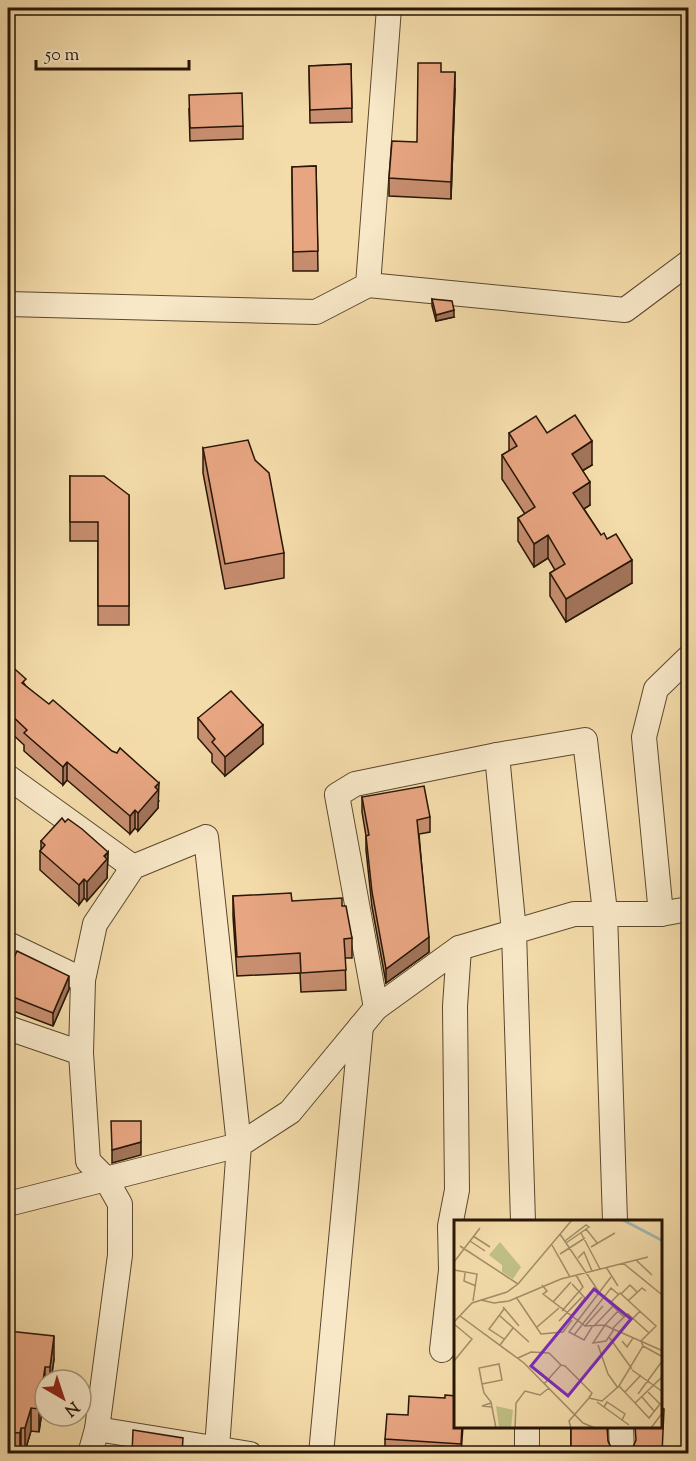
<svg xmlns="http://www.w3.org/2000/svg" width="696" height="1461" font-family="'Sorts Mill Goudy',serif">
<rect width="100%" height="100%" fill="#f4dcaa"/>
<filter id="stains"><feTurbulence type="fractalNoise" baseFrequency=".00333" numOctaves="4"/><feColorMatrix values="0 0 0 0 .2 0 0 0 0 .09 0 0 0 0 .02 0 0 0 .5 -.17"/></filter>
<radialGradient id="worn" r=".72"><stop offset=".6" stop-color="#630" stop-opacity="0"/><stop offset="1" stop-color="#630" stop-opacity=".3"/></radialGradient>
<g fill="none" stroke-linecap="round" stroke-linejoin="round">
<g stroke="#5b482f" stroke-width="26">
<g id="minor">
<path d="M368 285 625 310 688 263"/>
<path d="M8 304 316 312 368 285 389 8"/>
<path d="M497 755 514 932 523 1221"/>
<path d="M8 777 133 867"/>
<path d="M661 914 644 737 656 689 688 658"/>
<path d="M8 944 83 980"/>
<path d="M376 1008 337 795 355 784 497 755 585 740 605 912 615 1221"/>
<path d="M8 1028 81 1053"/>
<path d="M8 1204 239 1145 206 837 133 867 95 924 83 980 81 1053 88 1161 106 1179 120 1204V1255L97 1429"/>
<path d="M442 1350 451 1270 450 1226 457 1190 455 1006 459 948"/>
<path d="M527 1426V1454"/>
<path d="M621 1426 622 1454"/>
<path d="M217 1448 239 1145 290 1112 376 1008 459 948 574 914H661L688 909"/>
<path d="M90 1454 97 1429 250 1454"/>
<path d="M321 1454 361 1026"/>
</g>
</g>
<use href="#minor" stroke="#f8e8c8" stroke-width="24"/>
</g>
<g fill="#c78e6f" stroke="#281606" stroke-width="1.5">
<path d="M351 64 352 122 310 123 309 66Z"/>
<path d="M441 72 455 89 451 199 389 196V178L417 142Z"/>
<path d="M189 109 243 126V139L190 141Z"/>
<path d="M316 166 318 271H293L292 167Z"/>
<path d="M432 299 454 317 436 321 432 306Z"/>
<path d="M509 433H547L592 465 582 471 590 505 584 509 632 583 566 622 550 596V573L555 570 548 558 534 567 518 541V518L525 514 502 479V455L509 451Z"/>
<path d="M203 448 284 553V578L225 589 203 473Z"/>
<path d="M70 476 129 495V625H98V541H70Z"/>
<path d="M8 663 26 686 159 801 158 802V808L138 831 135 828 130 834 67 780 63 785 24 751V745L8 730Z"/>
<path d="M198 718 263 744 225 776 212 762V754L198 738Z"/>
<path d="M362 797 430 817V832L419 834 429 952 386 983 372 907 366 850V836L362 812Z"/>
<path d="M41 841 108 852 107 878 87 901 84 898 79 905 40 870V851L41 849Z"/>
<path d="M233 896 342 906 352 938V958H345L346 990 301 992 300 973 237 976 233 916Z"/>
<path d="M8 971 69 989 53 1026 8 1009Z"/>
<path d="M8 1331 54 1359 51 1380H45V1390L39 1432 31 1431 25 1451H21L20 1454H8Z"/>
<path d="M445 1398 463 1426 461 1454H404L385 1452V1439L408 1415Z"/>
<path d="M571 1426 608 1441 612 1450V1454H571Z"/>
</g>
<g fill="#a2745a" stroke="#281606" stroke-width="1.5">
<path d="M455 72V89L451 199V182Z"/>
<path d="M454 310V317L436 321V315Z"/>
<path d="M592 441V465L572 477V454Z"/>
<path d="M590 482V505L573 516V493Z"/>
<path d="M548 535V558L534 567V544Z"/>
<path d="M632 560V583L566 622V599Z"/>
<path d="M263 725V744L225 776V757Z"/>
<path d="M67 762V780L63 785V767Z"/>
<path d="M159 783 158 808 138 831V813L155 787Z"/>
<path d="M135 810V828L130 834V816Z"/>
<path d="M108 852 107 878 87 901V882Z"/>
<path d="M84 879V898L79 905V885Z"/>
<path d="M429 937V952L386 983V969Z"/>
<path d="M69 976V989L53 1026V1013Z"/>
<path d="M141 1142V1155L112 1163V1150Z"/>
<path d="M54 1336V1359L51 1380H50V1367Z"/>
<path d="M45 1367V1390L39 1432V1409Z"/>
<path d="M31 1408V1431L25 1451V1428Z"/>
<path d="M21 1428V1451L20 1454V1433Z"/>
</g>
<g fill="#e7a581" stroke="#281606" stroke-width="1.5">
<path d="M418 63H441V72H455L451 182 389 178 392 141 417 142Z"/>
<path d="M351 64 352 108 310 110 309 66Z"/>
<path d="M242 93 243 126 190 128 189 95Z"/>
<path d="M316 166 318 251 293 252 292 167Z"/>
<path d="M432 299 452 301 454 310 436 315Z"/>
<path d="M575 415 592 441 572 454 590 482 573 493 601 535 604 533 607 539 616 534 632 560 566 599 550 573 565 564 548 535 534 544 518 518 535 507 502 455 517 446 509 433 536 416 547 433Z"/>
<path d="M248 440 255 460 269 473 284 553 225 564 203 448Z"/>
<path d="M70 476H104L129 495V606H98V522H70Z"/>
<path d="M8 663 26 679 22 683 49 704 53 700 112 751 117 753 120 748 159 783 155 787 158 790 138 813 135 810 130 816 67 762 63 767 24 733 27 730 8 712Z"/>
<path d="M231 691 263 725 225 757 212 742 215 739 198 718Z"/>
<path d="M424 786 430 817 417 820 429 937 386 969 372 892 366 836 369 835 362 797Z"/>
<path d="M62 818 65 822 68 819 82 829 108 852 104 856 107 859 87 882 84 879 79 885 40 851 45 845 41 841Z"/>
<path d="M291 893 292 901 342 898V906H346L352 938 344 939 346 970 301 973 300 953 237 957 233 896Z"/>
<path d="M17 951 69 976 53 1013 8 995V971Z"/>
<path d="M111 1121H141V1142L112 1150Z"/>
<path d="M8 1331 54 1336 50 1367H45L39 1409 31 1408 25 1428H21L20 1433 8 1432Z"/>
<path d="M445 1395 456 1396V1426H462L461 1444 385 1439 387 1414 408 1415 409 1396 445 1398Z"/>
<path d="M662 1408 664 1409 662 1454H630L636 1440 635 1426H662Z"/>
<path d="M571 1426H607L608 1441 612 1450 571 1449Z"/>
<path d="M133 1430 183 1438 182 1454H132Z"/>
</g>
<g transform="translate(454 1220)">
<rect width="208" height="208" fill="#f4dcaa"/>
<path d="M46 22 67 47 59 59 48 52V45L35 35ZM42 186 59 190 57 208H45Z" fill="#c0bf85"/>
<path fill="none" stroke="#a1b9b5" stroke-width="3" d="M169 0 209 21"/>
<path fill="none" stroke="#a28d68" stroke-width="1.5" d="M132 9 144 24M127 13 146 49M106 14 145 72 170 97 174 94 195 113 187 121 189 126 165 166 148 181 135 178 115 201 117 208M19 16 36 27M16 21 31 31M111 21 132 5 135 7 112 23M98 25 116 57M6 26 64 64M137 27 161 13M106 34 131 18M124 38 130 32 138 51M182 40 198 55M0 42 26 8M169 43 207 74M152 47 164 66M0 50 23 54 19 81M11 53 10 61 22 66M88 65 93 71 89 74 131 106 151 105 165 90M167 74 176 65 183 72M62 77 87 114 109 112 118 100M27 80 40 83 55 81 107 59 194 37M174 81 188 68 192 71M99 82 117 62M156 83 166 73 202 106 195 113M49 87 65 106M108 91 129 67 122 55M45 95 75 122M6 96 70 143 129 203 141 208M170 97 160 107 159 109V111L152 121 139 123 151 105 159 109 166 112 209 131M116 98 131 78 118 64M105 101 128 77M0 102 18 83 53 72 64 64 118 0M0 104 18 119 0 141M131 106 149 86M83 107 105 88M138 107 130 120 115 112 157 57M139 107 160 85M166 112 186 91M120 115 157 68 164 74M155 117 178 149M50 119 35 109 50 89M168 121 173 127 179 118M46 125 59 108M144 125 154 154 164 168M189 126 209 137M64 138 77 132 95 133 107 145M178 150 209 172M28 164 48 160 45 144 25 148 28 164 30 173 37 182 42 208M90 164 107 145 111 146 138 173 135 178M165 166 181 183 209 156M171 172 187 155M194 172 206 184 209 182M184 174 209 140M188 177 200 191M143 182 175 205M37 183 28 186 38 187M181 183 195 198 206 184M150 187 153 182 171 194 168 200M61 208 62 183 71 171 86 175 95 168M197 208 209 192"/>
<path fill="#7b2cbf" fill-opacity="0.15" stroke="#7b2cbf" stroke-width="3" d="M140 69 177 99 114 176 77 146Z"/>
<rect width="208" height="208" fill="none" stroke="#281606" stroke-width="3"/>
</g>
<rect width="696" height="1461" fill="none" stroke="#f4dcaa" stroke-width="30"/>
<rect x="9" y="9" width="678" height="1443" fill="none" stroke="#281606" stroke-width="3"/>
<rect x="15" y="15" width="666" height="1431" fill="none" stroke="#281606" stroke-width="1.5"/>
<g transform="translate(63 1398) rotate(141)"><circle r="28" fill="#f8e8c8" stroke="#a5947a" stroke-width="1.5"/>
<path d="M0-4.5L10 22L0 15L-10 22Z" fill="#8f2418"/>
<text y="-9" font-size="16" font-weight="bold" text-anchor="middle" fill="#281606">N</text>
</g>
<path d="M36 60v9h153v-9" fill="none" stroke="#281606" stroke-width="3"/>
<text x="45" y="60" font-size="18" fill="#281606" stroke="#f8e8c8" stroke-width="4.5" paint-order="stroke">50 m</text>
<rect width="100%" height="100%" filter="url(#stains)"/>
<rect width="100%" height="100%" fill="url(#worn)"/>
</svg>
